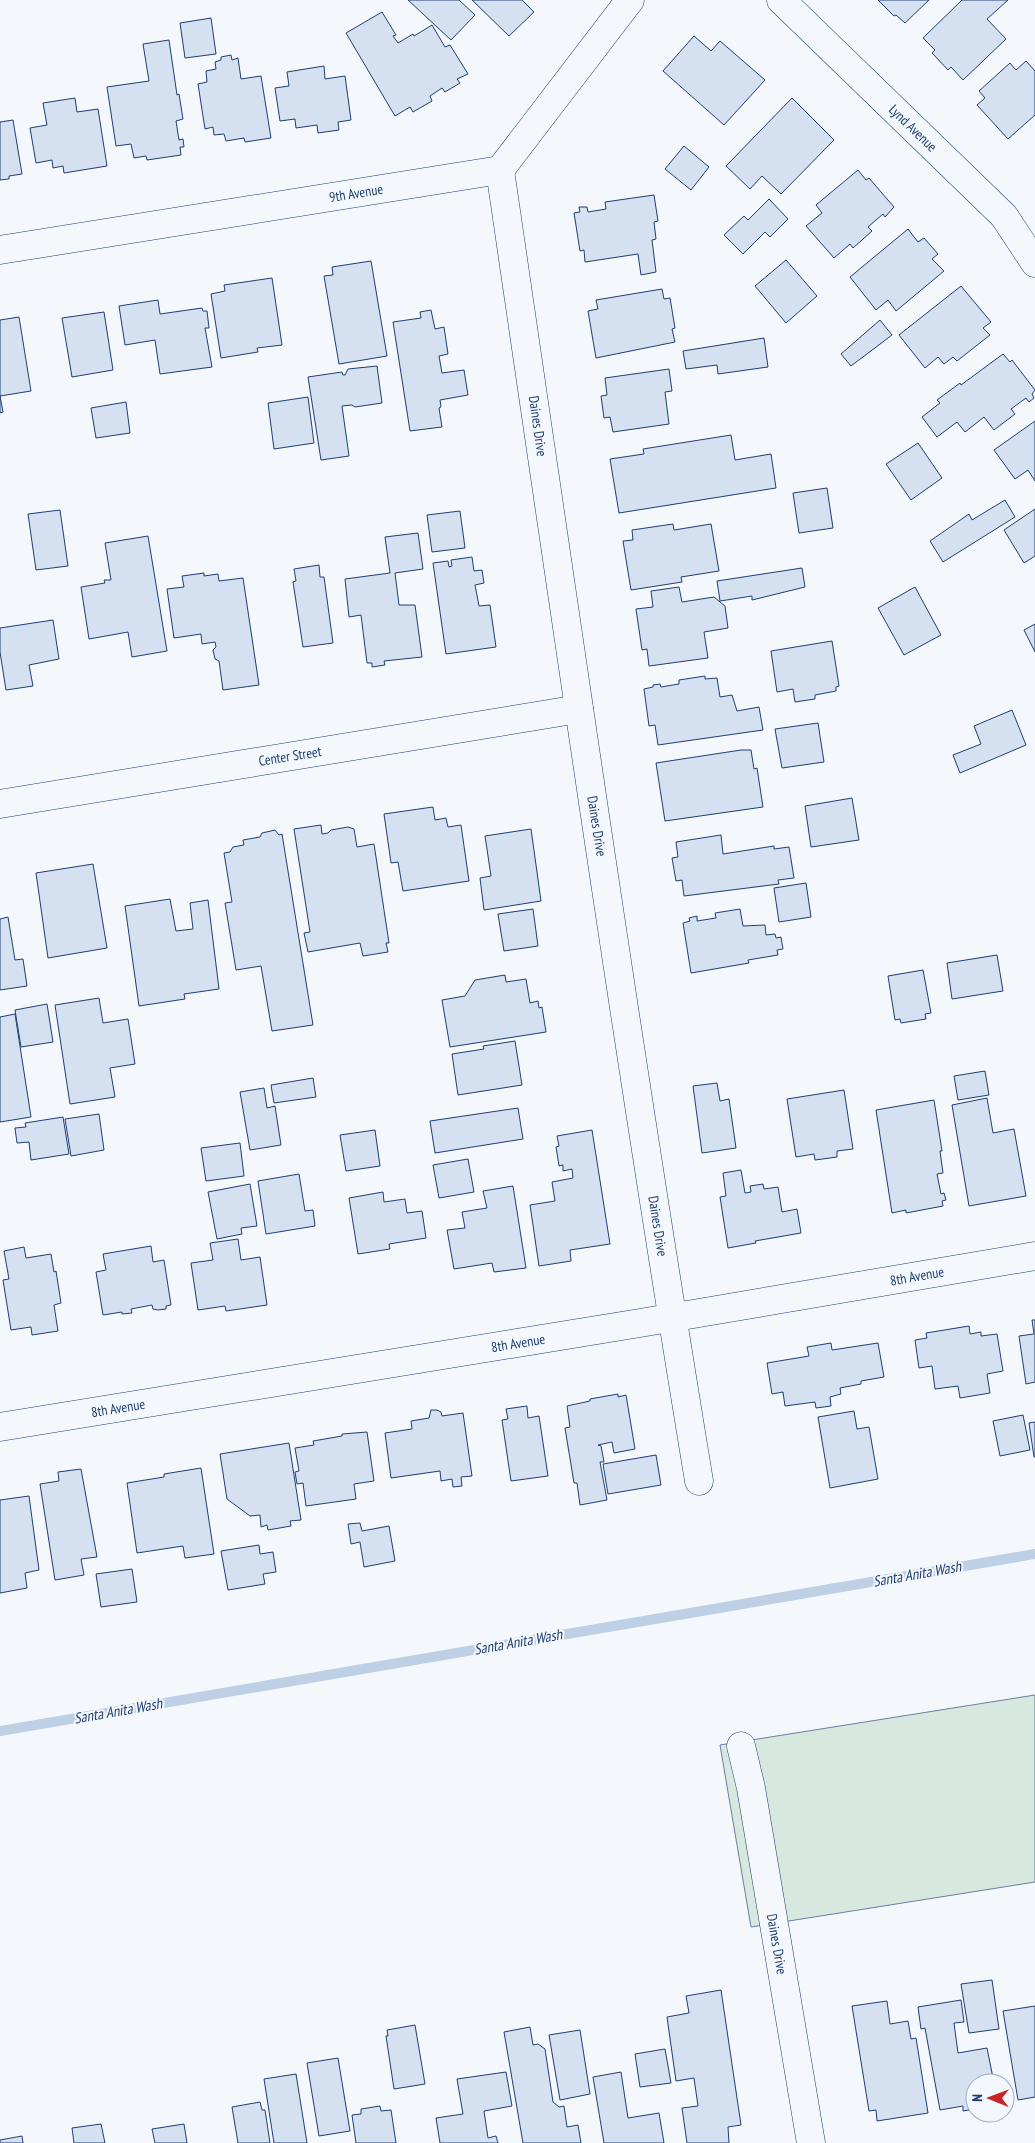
<svg xmlns="http://www.w3.org/2000/svg" width="1035" height="2143" font-family="'PT Sans Narrow',sans-serif">
<rect width="100%" height="100%" fill="#f4f7fb"/>
<path fill="#d7e8df" stroke="#687fa3" d="M1035 1695V1882L751 1927 720 1745Z"/>
<g fill="none" stroke-linecap="round" stroke-linejoin="round">
<path stroke="#bed0e5" stroke-width="10" d="M0 1731 1035 1554"/>
</g>
<g fill="#d5e0f0" stroke="#1d3f73">
<path d="M408 0H459L475 15 451 40Z"/>
<path d="M472 0H522L534 12 509 36Z"/>
<path d="M878 0H929L905 23 896 15 894 16Z"/>
<path d="M962 0H1008L987 19 1006 39 963 80 951 67 948 70 932 53 935 50 923 38Z"/>
<path d="M382 12 396 35 393 36 398 43 413 34 414 36 432 25 445 47 450 45 468 74 457 79 460 83 445 92 442 88 430 96 432 101 413 112 410 107 395 116 346 33Z"/>
<path d="M211 18 216 54 185 58 180 23Z"/>
<path d="M694 36 711 51 720 41 765 80 724 125 663 71Z"/>
<path d="M169 40 177 95 179 94 183 119 176 121 179 140 183 139 184 147H180L181 155 147 160 146 156 134 158 131 144 116 146 107 87 149 81 143 44Z"/>
<path d="M231 55 232 60 238 58 241 79 261 76 271 138 245 142 244 138 226 141 224 134 214 135 213 127 205 129 198 84 207 82 206 71 216 69 215 62 221 60V57Z"/>
<path d="M1026 61 1035 71V115L1008 139 977 105 985 98 979 91 1010 63 1016 70Z"/>
<path d="M324 66 325 79 345 76 351 120 338 122 339 130 318 133 317 125 296 128 295 119 280 121 275 88 289 86 287 72Z"/>
<path d="M75 98 77 112 98 109 107 166 64 173 63 166 53 168 52 160 36 163 30 128 47 125 43 103Z"/>
<path d="M792 98 834 140 781 194 762 176 750 189 726 166Z"/>
<path d="M13 120 22 174 9 176V179L0 180V122Z"/>
<path d="M684 146 709 167 691 190 665 169Z"/>
<path d="M858 170 866 180 869 178 894 207 885 217 883 214 868 227 872 231 853 248 850 244 834 258 806 226 822 213 816 205Z"/>
<path d="M654 195 658 221 654 222 656 239 652 240 656 272 641 275 638 254 585 262 584 250 580 251 574 213 580 212 579 207H587L588 212 606 209 605 202Z"/>
<path d="M769 199 788 219 770 237 765 232 743 254 724 235 744 216 748 220Z"/>
<path d="M908 229 918 242 924 238 938 254 932 259 944 271 896 311 888 300 876 310 850 277Z"/>
<path d="M786 260 817 296 786 323 755 286Z"/>
<path d="M371 261 387 356 339 364 324 276 333 275 332 267Z"/>
<path d="M272 278 282 345 257 348 258 352 221 358 211 294 225 291 224 285Z"/>
<path d="M961 286 991 322 983 328 990 335 957 361 953 357 944 364 938 357 925 368 899 335Z"/>
<path d="M662 289 664 299 670 298 675 328 672 329 675 342 596 358 588 311 598 309 596 300Z"/>
<path d="M158 300 160 314 202 308 203 311H207L209 328H205L212 367 160 374 155 340 125 345 119 306Z"/>
<path d="M431 310 435 329 444 327 448 354 439 356 442 373 464 370 468 395 440 400 441 407 439 408 442 427 410 431 393 322 421 318 420 312Z"/>
<path d="M104 312 113 370 72 377 62 318Z"/>
<path d="M19 317 31 391 0 396 3 412 0 413V320Z"/>
<path d="M880 320 892 335 851 366 841 354Z"/>
<path d="M764 338 768 367 718 374 717 365 686 369 683 351Z"/>
<path d="M1003 354 1010 362 1012 360 1035 390 1032 394 1034 398 1029 402 1026 398 1011 409 1015 414 994 430 984 417 965 432 957 422 937 437 922 417 940 403 937 400 960 383 961 385Z"/>
<path d="M377 366 382 403 355 407 352 405 342 406 349 456 321 460 308 377 342 372 343 375H345L348 369Z"/>
<path d="M669 369 672 391 665 392 669 424 613 432 610 417 604 418 601 396 607 395 605 378Z"/>
<path d="M308 397 314 443 274 449 268 403Z"/>
<path d="M126 402 130 433 96 438 91 408Z"/>
<path d="M1035 421V481L1028 470 1015 479 994 450Z"/>
<path d="M731 435 735 460 771 454 776 488 619 513 610 459 644 454 643 449Z"/>
<path d="M918 443 942 478 911 500 886 464Z"/>
<path d="M827 488 833 528 799 533 793 493Z"/>
<path d="M1005 500 1015 517 943 562 930 541 969 514 972 520Z"/>
<path d="M1035 509V556L1024 563 1004 530Z"/>
<path d="M60 510 68 566 36 570 28 514Z"/>
<path d="M460 511 465 548 432 552 427 515Z"/>
<path d="M673 524 674 530 711 524 719 571 681 577 682 582 631 590 623 541 633 540 632 530Z"/>
<path d="M418 533 423 569 395 573 399 605H415L422 657 384 661 385 665 372 667V663H367L361 615 349 617 345 579 390 573 385 537Z"/>
<path d="M148 536 167 651 132 657 128 632 89 639 81 587 105 583 104 580H111L105 543Z"/>
<path d="M472 557 474 571 482 570 484 583 475 585 479 606 490 605 496 647 446 654 433 563 448 561 449 567 452 566 451 560Z"/>
<path d="M319 565 320 577H324L333 643 303 647 293 582 296 581 294 569Z"/>
<path d="M802 568 805 587 752 600V596L720 601 717 581Z"/>
<path d="M204 573V576L218 574 219 581 243 578 259 685 223 690 219 661 215 659 213 650 216 647 215 642 202 644 201 634 174 638 167 589 184 587 182 576Z"/>
<path d="M679 587 682 602 714 597 725 606 728 628 704 632 708 658 649 666 647 649 642 650 636 609 653 607 651 591Z"/>
<path d="M915 587 941 635 904 655 878 608Z"/>
<path d="M53 620 59 659 29 665 33 686 6 690 0 652V628Z"/>
<path d="M1035 624V652L1024 630Z"/>
<path d="M832 641 839 686 836 687V691L815 695V699L795 702 793 689 777 692 771 651Z"/>
<path d="M705 676V679L717 678 720 697 732 695 737 711 759 707 763 730 658 745 655 725 649 726 644 689 653 687V685L660 684 661 687 679 684V680Z"/>
<path d="M1012 710 1026 745 960 773 953 755 981 744 974 726Z"/>
<path d="M818 723 824 762 782 768 775 729Z"/>
<path d="M741 750H751L754 769 757 768 763 807 665 821 656 763Z"/>
<path d="M852 798 859 840 811 847 805 806Z"/>
<path d="M433 807 435 820 446 818 448 827 461 825 469 881 403 891 398 862 391 863 384 814Z"/>
<path d="M321 825 322 834 328 833 331 830 348 827 354 829 357 847 374 844 389 943H386L388 952 363 956 360 943 308 952 304 933 310 932 294 829Z"/>
<path d="M531 829 541 901 484 910 480 878 491 876 485 836Z"/>
<path d="M275 830 279 835 282 834 313 1025 272 1031 261 966 236 970 225 903 232 902 224 853 230 852 233 847 244 845 243 840 260 837 262 833Z"/>
<path d="M721 835 723 854 774 846V849L789 847 794 878 778 880 779 884 684 896 682 880 676 881 672 858 678 857 676 842Z"/>
<path d="M93 864 107 948 48 958 36 873Z"/>
<path d="M806 883 811 917 779 922 774 888Z"/>
<path d="M170 899 176 931 193 929 190 903 208 900 219 989 184 994 185 999 139 1006 125 906Z"/>
<path d="M533 909 538 946 504 951 498 914Z"/>
<path d="M740 909 743 926 765 925 766 935 775 934 776 938 781 937 783 949 777 950 778 955 748 960 749 963 691 973 683 923 690 921 689 918 697 916V921L716 918 715 913Z"/>
<path d="M8 917 15 960 23 959 27 986 0 990V919Z"/>
<path d="M997 955 1003 991 952 999 947 963Z"/>
<path d="M923 970 931 1013 925 1014 926 1019 901 1023 900 1019 895 1020 888 976Z"/>
<path d="M505 975 506 982 526 979 530 1003 538 1001 539 1008 542 1007 546 1032 450 1047 442 1000 465 996 475 980Z"/>
<path d="M99 998 103 1023 128 1019 135 1064 110 1068 115 1097 70 1104 55 1005Z"/>
<path d="M47 1004 53 1042 21 1047 15 1010Z"/>
<path d="M15 1014 31 1117 0 1122V1017Z"/>
<path d="M515 1041 522 1085 458 1095 452 1054 484 1049 483 1046Z"/>
<path d="M985 1071 989 1095 958 1100 954 1076Z"/>
<path d="M313 1078 316 1097 274 1103 271 1085Z"/>
<path d="M717 1083 720 1101 729 1099 736 1148 702 1153 693 1086Z"/>
<path d="M264 1088 267 1108 275 1106 281 1145 250 1150 240 1092Z"/>
<path d="M844 1090 853 1149 837 1151V1157L815 1160 814 1154 796 1157 787 1099Z"/>
<path d="M987 1098 993 1133 1014 1129 1026 1196 969 1206 952 1105Z"/>
<path d="M934 1100 942 1151H940L943 1173 937 1174 941 1194 944 1193 946 1200 942 1201 943 1206 906 1213V1210L892 1213 876 1110Z"/>
<path d="M518 1108 523 1139 435 1153 430 1121Z"/>
<path d="M99 1114 104 1150 71 1156 65 1119Z"/>
<path d="M63 1117 69 1154 31 1160 29 1142 17 1143 15 1128 26 1127 25 1123Z"/>
<path d="M375 1130 380 1166 346 1171 340 1135Z"/>
<path d="M592 1130 610 1244 570 1250 571 1261 539 1266 530 1205 555 1201 552 1182 573 1178 572 1169 563 1171V1165L559 1166 556 1147 559 1146 557 1136Z"/>
<path d="M240 1143 244 1176 206 1181 201 1148Z"/>
<path d="M468 1159 474 1192 439 1198 433 1165Z"/>
<path d="M741 1170 745 1193 751 1192 750 1186 763 1184 764 1189 778 1187 782 1212 797 1209 801 1233 755 1241 756 1243 728 1248 720 1197 726 1196 723 1173Z"/>
<path d="M299 1174 305 1211 313 1210 315 1226 266 1234 258 1181Z"/>
<path d="M250 1184 257 1226 241 1228 242 1234 217 1239 208 1192Z"/>
<path d="M513 1186 526 1268 494 1272 492 1263 454 1269 447 1230 465 1228 462 1212 487 1208 483 1191Z"/>
<path d="M383 1192 384 1202 405 1199 407 1213 422 1211 426 1238 389 1244 390 1249 358 1254 349 1198Z"/>
<path d="M238 1239 241 1260 260 1257 267 1305 226 1311 225 1306 198 1310 191 1263 213 1260 210 1243Z"/>
<path d="M151 1246 153 1262 164 1260 171 1305 166 1306V1309L158 1310 153 1309 152 1305 131 1309 132 1313 122 1314V1312L103 1315 96 1272 106 1270 103 1254Z"/>
<path d="M24 1247 26 1258 51 1254 54 1272 56 1271 61 1303 54 1305 58 1331 32 1335 31 1327 11 1330 3 1280 9 1279 4 1251Z"/>
<path d="M1032 1320H1035V1382L1026 1384 1019 1336 1034 1334Z"/>
<path d="M969 1326 970 1334 981 1332V1336L997 1334 1003 1371 987 1374 990 1393 960 1398 958 1386 935 1389 932 1366 919 1368 915 1340 927 1338 926 1333Z"/>
<path d="M831 1343 832 1350 878 1343 884 1377 861 1381V1384L840 1388 841 1394 830 1397 831 1406 816 1408 815 1402 785 1406 783 1392 772 1394 767 1363 809 1356 807 1347Z"/>
<path d="M618 1394V1397L626 1395 635 1449 614 1453 612 1442 598 1445 601 1446 604 1462H600L607 1500 580 1505 577 1483H574L565 1428 570 1427 567 1406 590 1401V1399Z"/>
<path d="M527 1406 528 1418 539 1416 548 1476 511 1481 502 1420 508 1419 506 1409Z"/>
<path d="M431 1410H437L441 1412 442 1416 463 1413 472 1476 461 1477 462 1486 453 1487 452 1479 441 1481 440 1471 391 1478 385 1433 412 1429 411 1421 429 1418Z"/>
<path d="M854 1411 857 1429 869 1427 878 1479 830 1488 818 1417Z"/>
<path d="M1023 1415 1030 1450 1000 1456 993 1421Z"/>
<path d="M1035 1422V1457H1034L1029 1423Z"/>
<path d="M367 1432 374 1481 354 1484 356 1499 306 1506 303 1483 297 1484 295 1472 299 1471 295 1448 314 1445 313 1441 342 1436V1434Z"/>
<path d="M289 1443 301 1520 290 1521 291 1526 268 1530 267 1525 261 1527 260 1515 250 1516 227 1499 220 1454Z"/>
<path d="M656 1455 661 1485 608 1494 603 1464Z"/>
<path d="M201 1468 214 1554 185 1558 183 1546 137 1553 127 1483 164 1477V1474Z"/>
<path d="M81 1469 97 1557 81 1559 84 1575 55 1580 40 1484 59 1481 58 1472Z"/>
<path d="M29 1496 39 1570 25 1573 27 1588 0 1593V1500Z"/>
<path d="M360 1523 362 1531 389 1526 395 1561 364 1567 360 1542 351 1544 348 1524Z"/>
<path d="M259 1545 260 1554 273 1552 276 1572 263 1574 265 1584 228 1590 221 1551Z"/>
<path d="M132 1569 137 1602 101 1607 96 1574Z"/>
<path d="M992 1980 999 2029 969 2033 961 1984Z"/>
<path d="M721 1990 741 2125 728 2127 729 2143H687L682 2108 698 2106 694 2078 676 2081 667 2017 689 2013 686 1996Z"/>
<path d="M961 2000 964 2022 954 2023 958 2053 987 2048 994 2083H975V2109L963 2111V2106L940 2110 925 2028 921 2029 918 2007Z"/>
<path d="M887 2001 890 2024 908 2021 911 2039 916 2038 928 2113 877 2121 876 2110 869 2111 852 2006Z"/>
<path d="M1035 2006V2097L1018 2100 1003 2011Z"/>
<path d="M415 2025 425 2084 394 2089 386 2036H388L387 2030Z"/>
<path d="M530 2027 533 2045 538 2044 545 2049 553 2102 559 2107 564 2106 567 2127 578 2125 581 2143H523L504 2032Z"/>
<path d="M580 2030 590 2094 560 2100 549 2035Z"/>
<path d="M665 2049 671 2083 640 2087 635 2054Z"/>
<path d="M338 2058 350 2131 319 2136 307 2063Z"/>
<path d="M506 2072 512 2106 484 2111 488 2138 496 2136 498 2143H440L436 2118 463 2114 457 2079Z"/>
<path d="M621 2072 628 2118 659 2113 664 2143H604L593 2077Z"/>
<path d="M296 2074 307 2143H274L264 2079Z"/>
<path d="M260 2102 262 2110H265L270 2143H238L232 2107Z"/>
<path d="M380 2106 381 2111 391 2110 396 2143H356L352 2115 361 2114V2109Z"/>
<path d="M101 2124 105 2143H74L72 2128Z"/>
<path d="M184 2124 187 2143H155L152 2129Z"/>
<path d="M22 2136 23 2143H0V2140Z"/>
</g>
<g fill="none" stroke-linecap="round" stroke-linejoin="round">
<g stroke="#1d3f73" stroke-width="29">
<g id="street">
<path d="M781 0 1004 216 1035 263"/>
<path d="M500 170C564 607 627 1045 699 1481"/>
<path d="M0 250 500 170 630 0"/>
<path d="M0 804 579 709"/>
<path d="M0 1427 640 1323 1035 1256"/>
<path d="M741 1746 751 1788 811 2143"/>
</g>
</g>
<use href="#street" stroke="#f4f7fb" stroke-width="28"/>
</g>
<g text-anchor="middle" stroke-width="4" stroke-linejoin="round" paint-order="stroke">
<g font-size="14" fill="#1d3f73" stroke="#f4f7fb">
<text transform="translate(913 128) rotate(44)" y="5">Lynd Avenue</text>
<text transform="translate(356 193) rotate(-9)" y="5">9th Avenue</text>
<text transform="translate(538 426) rotate(82)" y="5">Daines Drive</text>
<text transform="translate(290 756) rotate(-9)" y="5">Center Street</text>
<text transform="translate(597 826) rotate(81)" y="5">Daines Drive</text>
<text transform="translate(658 1226) rotate(81)" y="5">Daines Drive</text>
<text transform="translate(917 1276) rotate(-10)" y="5">8th Avenue</text>
<text transform="translate(518 1343) rotate(-9)" y="5">8th Avenue</text>
<text transform="translate(118 1408) rotate(-9)" y="5">8th Avenue</text>
<text transform="translate(777 1944) rotate(80)" y="5">Daines Drive</text>
</g>
<g font-size="15" font-style="italic" fill="#1d3f73" stroke="#f4f7fb">
<text transform="translate(917 1574) rotate(-10)" y="5">Santa Anita Wash</text>
<text transform="translate(518 1642) rotate(-10)" y="5">Santa Anita Wash</text>
<text transform="translate(118 1711) rotate(-10)" y="5">Santa Anita Wash</text>
</g>
</g>
<g transform="translate(990 2098) rotate(271)"><circle r="24" fill="#f4f7fb" stroke="#9eadc5"/>
<path d="M0-4L9 19L0 12L-9 19Z" fill="#c62828"/>
<text y="-8" font-size="14" font-weight="bold" text-anchor="middle" fill="#1d3f73">N</text>
</g>
</svg>
